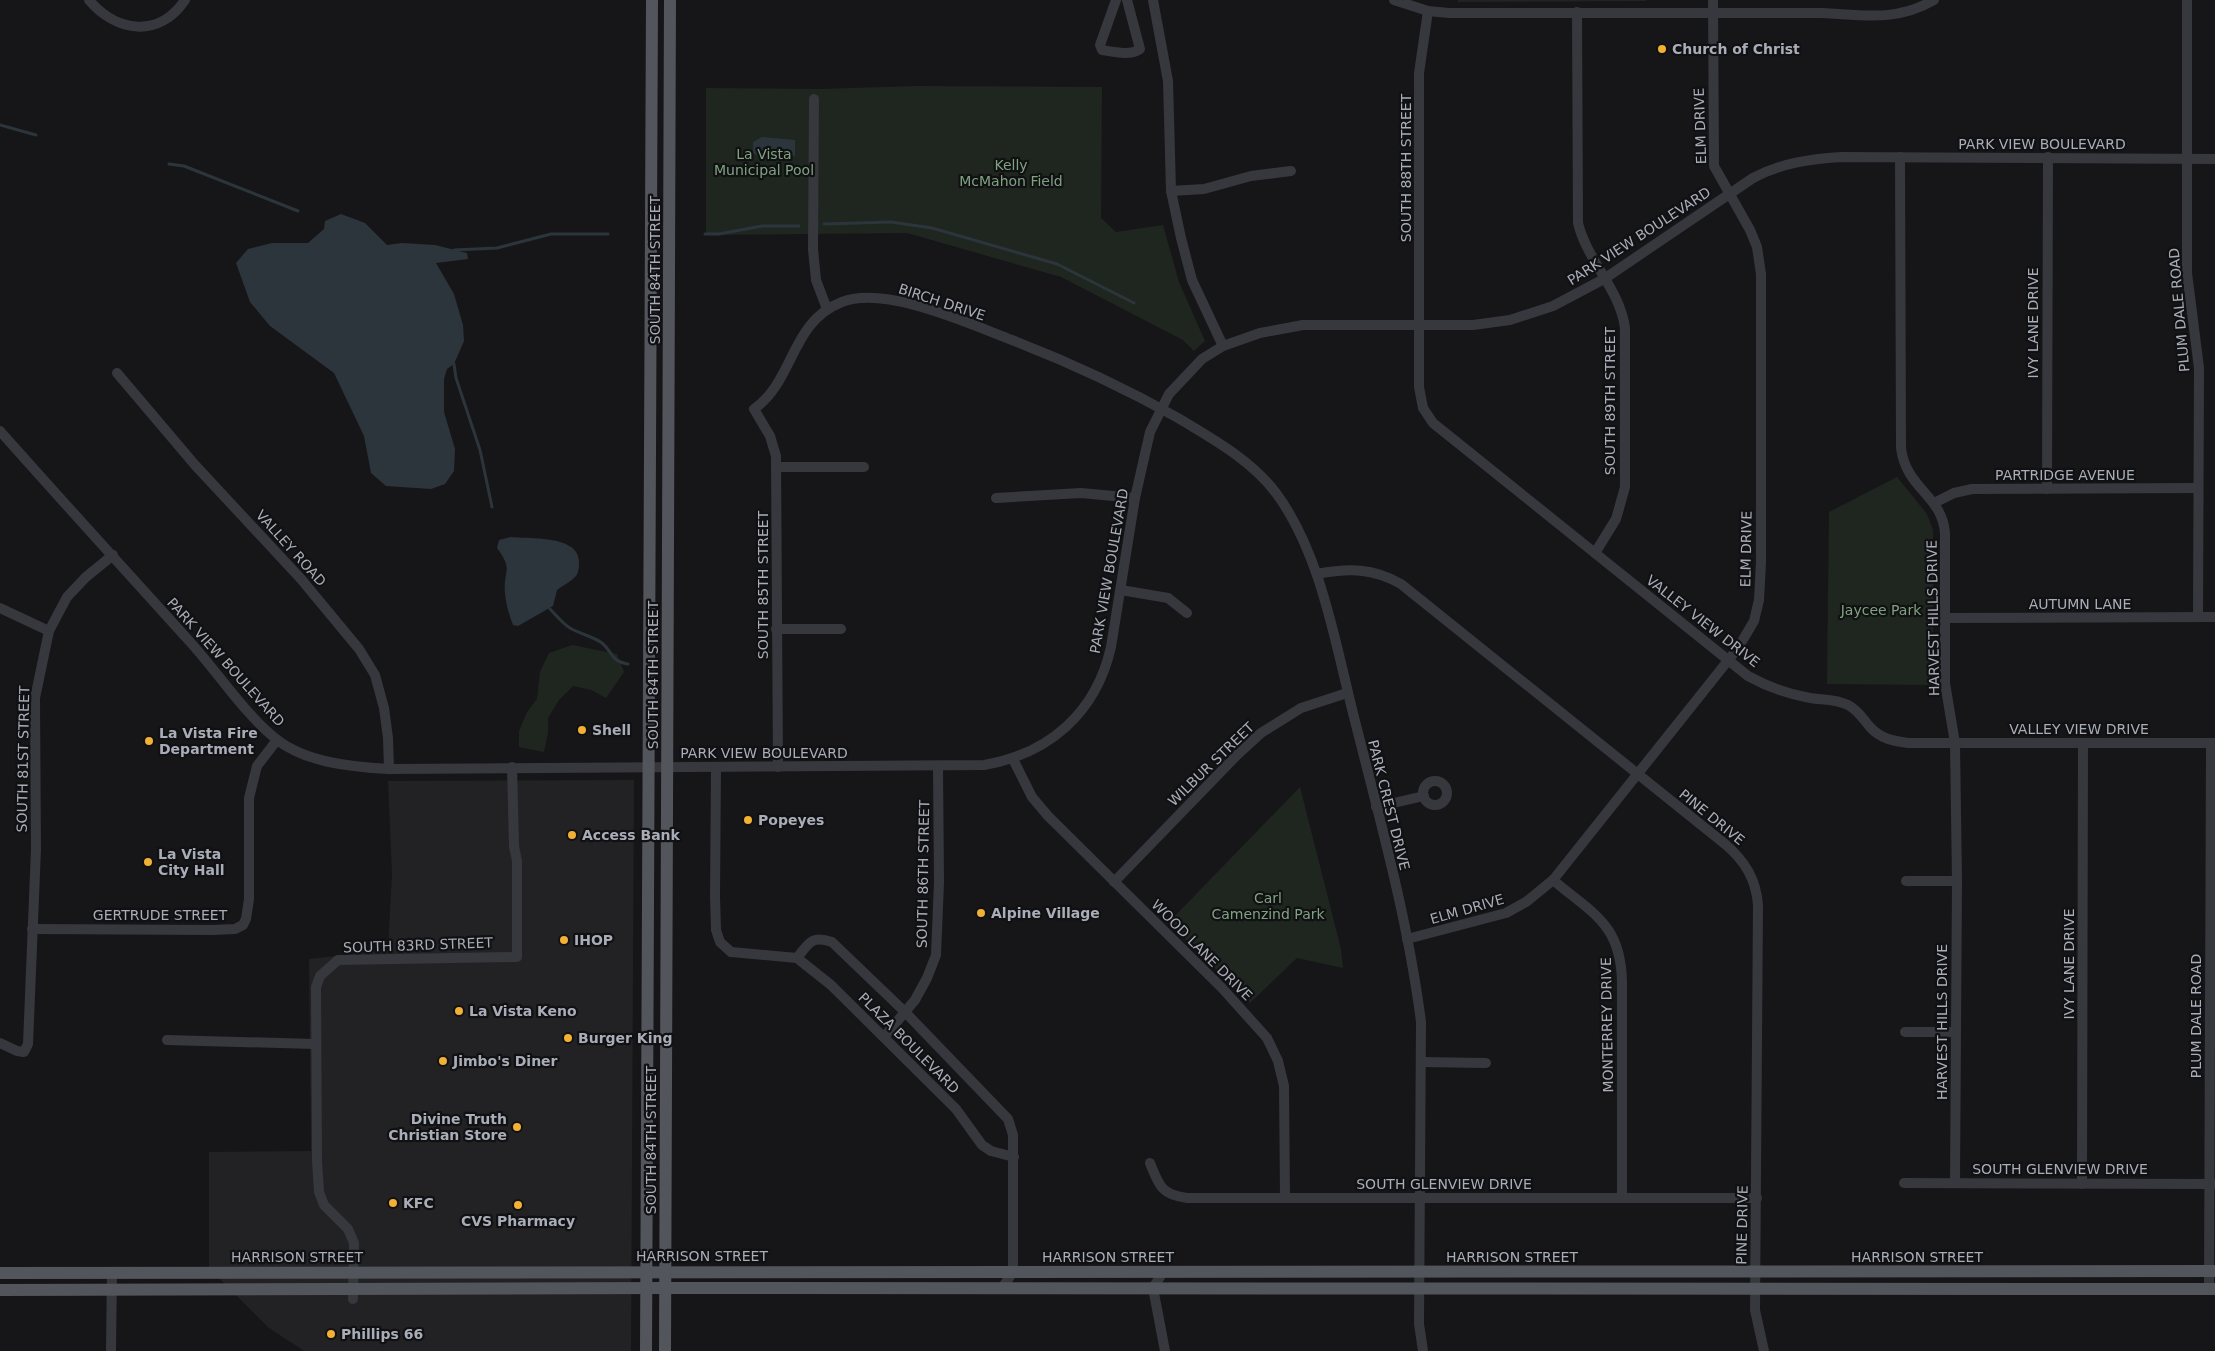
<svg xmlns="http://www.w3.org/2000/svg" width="2215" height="1351" font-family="'DejaVu Sans',sans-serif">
<rect width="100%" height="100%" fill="#161618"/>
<g fill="#222225">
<path d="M1458 0H1646V1L1458 2Z"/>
<path d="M634 780 631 1351H304L269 1328 209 1268V1152L311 1151 309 959 388 950 392 874 388 781Z"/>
</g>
<g fill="#1e261f">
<path d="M917 86 1102 87 1101 218 1116 232 1163 225 1179 282 1205 341 1194 351 1183 340 1061 277 907 233 706 235V88L821 89Z"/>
<path d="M1897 477 1927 514 1933 530V685L1827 684 1829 512Z"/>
<path d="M572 645 617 654 624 672 606 698 591 690 573 686 559 700 548 718V732L544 752 519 747V731L527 712 537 699 540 672 549 653Z"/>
<path d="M1300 787 1341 949 1343 968 1297 958 1250 1003 1169 922Z"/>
</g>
<g fill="#2c353c">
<path d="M762 137 795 140V156L764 160 753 153V142Z"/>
<path d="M341 214 365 223 387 245 402 243 435 245 467 253 468 259 436 263 454 294 463 325 464 341 454 364 447 369 444 379V412L455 449 454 471 445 484 431 489 386 486 371 473 364 436 334 373 270 326 250 302 236 263 248 249 272 243H308L324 229 325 221Z"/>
<path d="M511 537C529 539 578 535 579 561 579 566 579 572 576 576 572 581 562 586 557 590L553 606 518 626 513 625C509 614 506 605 505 593 503 569 514 571 497 548L499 540Z"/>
</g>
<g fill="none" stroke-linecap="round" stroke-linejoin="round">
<g stroke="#2c353c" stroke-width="3">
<path d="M0 125 36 135"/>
<path d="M169 164 184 166 298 211"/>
<path d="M824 224 891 222 932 228 1057 264 1134 303"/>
<path d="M705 234H719L762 226H799"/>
<path d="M454 250 497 248 551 234H608"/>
<path d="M454 364 456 378 480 450 492 507"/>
<path d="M550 609C556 615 563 624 570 628 580 634 592 636 602 643 614 653 610 661 628 664"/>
</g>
<g stroke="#37383d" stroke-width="10">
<path d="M89 0C116 32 159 39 185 0"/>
<path d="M1116 0 1100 45 1102 50C1114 52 1131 56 1140 49L1127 0"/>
<path d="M1153 0 1168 81 1171 191 1181 238 1192 280 1223 346"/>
<path d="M1394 0 1428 11 1449 13H1822C1864 15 1896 22 1934 0"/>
<path d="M2187 0V273L2199 368 2198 617"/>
<path d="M1428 11 1419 73V387L1423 408 1433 423 1748 676C1768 687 1787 694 1810 698 1823 700 1836 699 1848 705 1858 710 1863 719 1870 727 1881 739 1893 741 1908 743H2215"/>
<path d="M1577 12 1578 223C1587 261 1620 289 1625 328V487L1616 519 1595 553"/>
<path d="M814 99 813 249 816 280 827 309"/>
<path d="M1900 157 1901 448C1906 489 1942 495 1945 533V683L1955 743 1957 881 1955 1183"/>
<path d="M1171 191 1204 189 1251 176 1291 171"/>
<path d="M117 373 195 465 301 579 359 649 375 675 384 708 388 738 389 769"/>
<path d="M0 431C63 502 127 572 191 643 219 674 244 713 276 739 306 763 353 767 389 769L984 765C1049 754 1096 713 1111 647L1135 498 1150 432 1169 394 1202 359 1223 346 1260 333 1303 325H1473L1510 320 1553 306 1604 279 1753 178C1781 163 1810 159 1841 157L2215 159"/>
<path d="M776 467H864"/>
<path d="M2047 489 2048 157"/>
<path d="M996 498 1081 493 1135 498"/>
<path d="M1934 503 1954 493 1972 489 2198 488"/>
<path d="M1317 574C1349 568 1373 568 1401 584L1725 844C1745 861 1756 879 1758 905L1755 1310 1764 1351"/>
<path d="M1121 590 1168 598 1187 613"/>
<path d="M0 608 49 631"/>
<path d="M1945 618 2215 617"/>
<path d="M776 629H841"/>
<path d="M1013 759 1032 797 1048 816 1222 988 1267 1038 1278 1061 1284 1086 1285 1197"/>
<path d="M716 767 715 896 716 930 720 942 731 952 797 958 831 985 956 1109 982 1145 991 1151 1014 1157"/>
<path d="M778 767 776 456 770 436 754 409C795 380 790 322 842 302 885 285 970 324 1012 340 1069 362 1125 388 1178 418 1213 439 1251 460 1276 493 1322 555 1336 648 1355 721 1380 820 1408 920 1421 1022L1419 1324 1423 1351"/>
<circle cx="1435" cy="793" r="12"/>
<path d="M1376 807 1424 796"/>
<path d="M1553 880C1593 914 1621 924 1622 982V1197"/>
<path d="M1906 881H1957"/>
<path d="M1114 882 1237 755 1261 733 1301 708 1347 693"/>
<path d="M32 929 213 930 235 929 243 925 246 919 249 899V798L257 766 277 740"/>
<path d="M1407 939 1506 913 1526 902 1553 880 1738 648 1754 621 1759 600 1761 562V274L1757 247 1750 230 1714 166 1713 0"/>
<path d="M797 958C809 943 811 935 832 942L905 1012 1008 1119 1013 1135V1272L1002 1288"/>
<path d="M1905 1032H1956"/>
<path d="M884 1037 915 1000 927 978 936 955 939 882 938 767"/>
<path d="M167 1040 315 1044"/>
<path d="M0 1043 17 1051 24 1052 28 1044 36 849 35 698 49 631 67 597 86 577 113 555"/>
<path d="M1421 1062 1486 1063"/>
<path d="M1150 1163C1159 1185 1161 1195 1187 1198H1757"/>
<path d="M1904 1183 2214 1184"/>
<path d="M2082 1184 2083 744"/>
<path d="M1163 1272 1153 1288 1165 1351"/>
<path d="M2209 1289 2211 743"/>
<path d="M353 1299 354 1243 348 1229 324 1205 319 1192 317 1160 316 987 320 976 338 960 517 957V861L514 846 512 767"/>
<path d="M111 1351 112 1273"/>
</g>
<g stroke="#53555c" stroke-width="12">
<path d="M0 1273 2215 1271"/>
<path d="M0 1290 665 1288 2215 1289"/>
<path d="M646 1351 652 0"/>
<path d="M665 1351 670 0"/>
</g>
</g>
<g fill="#f2b134" stroke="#111113" stroke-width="2">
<circle cx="1662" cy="49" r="5"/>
<circle cx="582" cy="730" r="5"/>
<circle cx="149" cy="741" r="5"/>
<circle cx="748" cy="820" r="5"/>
<circle cx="572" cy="835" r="5"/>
<circle cx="148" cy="862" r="5"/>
<circle cx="981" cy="913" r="5"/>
<circle cx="564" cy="940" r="5"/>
<circle cx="459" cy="1011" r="5"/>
<circle cx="568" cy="1038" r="5"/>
<circle cx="443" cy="1061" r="5"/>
<circle cx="517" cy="1127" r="5"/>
<circle cx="393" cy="1203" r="5"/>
<circle cx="518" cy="1205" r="5"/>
<circle cx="331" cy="1334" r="5"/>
</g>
<g text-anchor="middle" stroke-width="4.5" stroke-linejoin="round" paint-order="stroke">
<g font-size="14" font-weight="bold" fill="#a8adb8" stroke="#111113" text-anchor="start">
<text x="1672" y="54">Church of Christ</text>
<text x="592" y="735">Shell</text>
<text x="159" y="738">La Vista Fire<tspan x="159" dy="16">Department</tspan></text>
<text x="758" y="825">Popeyes</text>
<text x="582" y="840">Access Bank</text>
<text x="158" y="859">La Vista<tspan x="158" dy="16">City Hall</tspan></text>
<text x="991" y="918">Alpine Village</text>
<text x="574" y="945">IHOP</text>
<text x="469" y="1016">La Vista Keno</text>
<text x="578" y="1043">Burger King</text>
<text x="453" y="1066">Jimbo's Diner</text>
<text x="507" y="1124" text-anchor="end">Divine Truth<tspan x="507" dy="16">Christian Store</tspan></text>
<text x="403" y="1208">KFC</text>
<text x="518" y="1226" text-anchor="middle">CVS Pharmacy</text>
<text x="341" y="1339">Phillips 66</text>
</g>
<g font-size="14" fill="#a8adb8" stroke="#111113">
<text transform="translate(1700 126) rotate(-92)" y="5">ELM DRIVE</text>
<text x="2042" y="149">PARK VIEW BOULEVARD</text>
<text transform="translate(1406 168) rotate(-90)" y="5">SOUTH 88TH STREET</text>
<text transform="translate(1639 236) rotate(-33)" y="5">PARK VIEW BOULEVARD</text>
<text transform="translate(655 270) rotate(-90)" y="5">SOUTH 84TH STREET</text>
<text transform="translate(942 302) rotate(18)" y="5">BIRCH DRIVE</text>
<text transform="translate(2179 310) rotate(-95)" y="5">PLUM DALE ROAD</text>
<text transform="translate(2033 323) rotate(-90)" y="5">IVY LANE DRIVE</text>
<text transform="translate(1610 401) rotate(-90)" y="5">SOUTH 89TH STREET</text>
<text x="2065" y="480">PARTRIDGE AVENUE</text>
<text transform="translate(291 548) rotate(48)" y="5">VALLEY ROAD</text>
<text transform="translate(1746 549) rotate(-89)" y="5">ELM DRIVE</text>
<text transform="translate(1109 571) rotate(-80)" y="5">PARK VIEW BOULEVARD</text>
<text transform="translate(763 585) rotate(-90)" y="5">SOUTH 85TH STREET</text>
<text x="2080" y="609">AUTUMN LANE</text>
<text transform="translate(1933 618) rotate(-91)" y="5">HARVEST HILLS DRIVE</text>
<text transform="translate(1703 621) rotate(38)" y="5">VALLEY VIEW DRIVE</text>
<text transform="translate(226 662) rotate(48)" y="5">PARK VIEW BOULEVARD</text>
<text transform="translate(653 675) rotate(-90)" y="5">SOUTH 84TH STREET</text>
<text x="2079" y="734">VALLEY VIEW DRIVE</text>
<text x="764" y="758">PARK VIEW BOULEVARD</text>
<text transform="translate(23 759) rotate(-89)" y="5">SOUTH 81ST STREET</text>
<text transform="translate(1211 764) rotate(-44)" y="5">WILBUR STREET</text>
<text transform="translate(1389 805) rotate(76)" y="5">PARK CREST DRIVE</text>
<text transform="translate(1712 817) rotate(39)" y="5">PINE DRIVE</text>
<text transform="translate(923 874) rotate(-89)" y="5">SOUTH 86TH STREET</text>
<text transform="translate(1467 909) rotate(-16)" y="5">ELM DRIVE</text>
<text x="160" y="920">GERTRUDE STREET</text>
<text transform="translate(418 945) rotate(-2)" y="5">SOUTH 83RD STREET</text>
<text transform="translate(1202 950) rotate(45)" y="5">WOOD LANE DRIVE</text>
<text transform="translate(2069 964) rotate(-90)" y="5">IVY LANE DRIVE</text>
<text transform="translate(2196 1016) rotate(-90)" y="5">PLUM DALE ROAD</text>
<text transform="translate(1942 1022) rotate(-90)" y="5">HARVEST HILLS DRIVE</text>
<text transform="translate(1607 1025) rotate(-91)" y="5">MONTERREY DRIVE</text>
<text transform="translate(909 1043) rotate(45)" y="5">PLAZA BOULEVARD</text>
<text transform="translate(651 1140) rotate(-90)" y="5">SOUTH 84TH STREET</text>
<text x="2060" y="1174">SOUTH GLENVIEW DRIVE</text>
<text x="1444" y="1189">SOUTH GLENVIEW DRIVE</text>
<text transform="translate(1742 1225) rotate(-89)" y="5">PINE DRIVE</text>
<text x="702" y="1261">HARRISON STREET</text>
<text x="297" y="1262">HARRISON STREET</text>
<text x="1108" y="1262">HARRISON STREET</text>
<text x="1512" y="1262">HARRISON STREET</text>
<text x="1917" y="1262">HARRISON STREET</text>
</g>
<g font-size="14" fill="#7fa381" stroke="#111113">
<text x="764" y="159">La Vista<tspan x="764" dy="16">Municipal Pool</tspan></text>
<text x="1011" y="170">Kelly<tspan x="1011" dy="16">McMahon Field</tspan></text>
<text x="1881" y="615">Jaycee Park</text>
<text x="1268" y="903">Carl<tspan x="1268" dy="16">Camenzind Park</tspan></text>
</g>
</g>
</svg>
